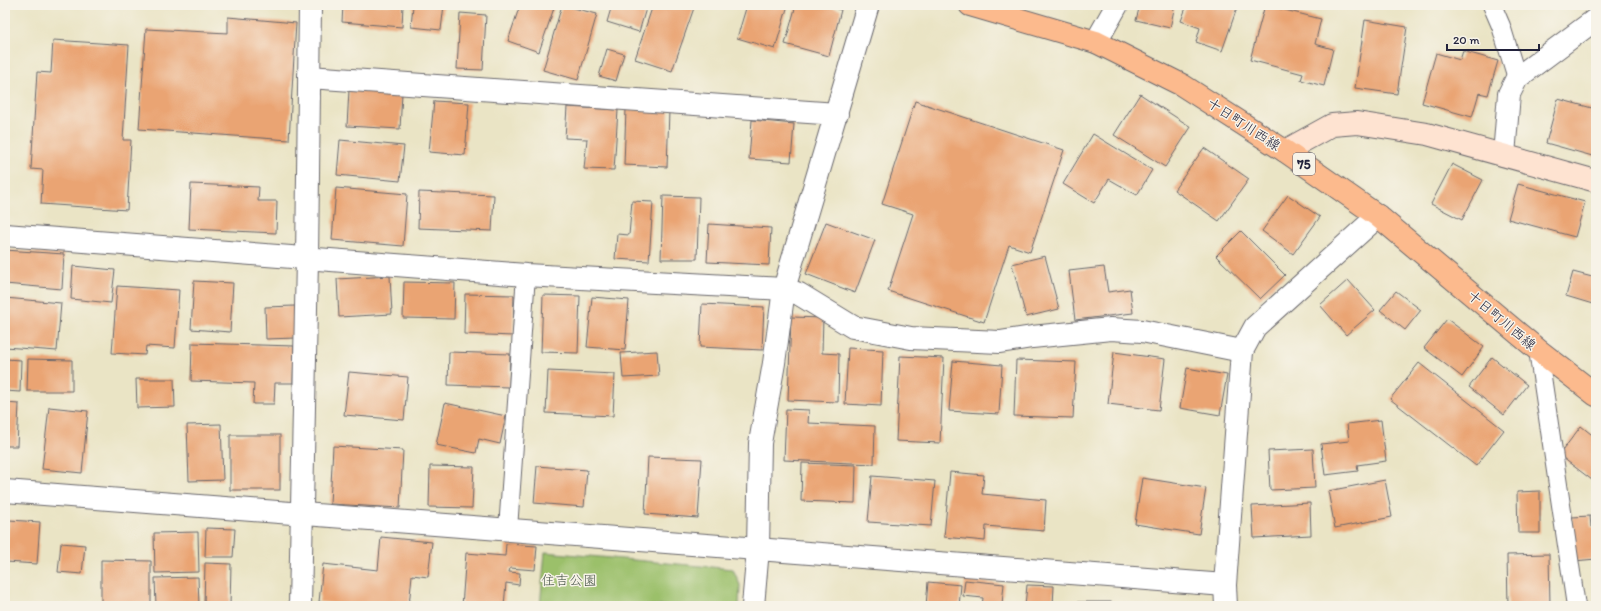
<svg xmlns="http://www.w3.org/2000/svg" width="1601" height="611" font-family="Itim,'Klee One',sans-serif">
<rect width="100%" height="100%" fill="#f7f3e8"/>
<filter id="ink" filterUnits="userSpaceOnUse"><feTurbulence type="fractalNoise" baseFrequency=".025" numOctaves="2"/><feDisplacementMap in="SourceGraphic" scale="8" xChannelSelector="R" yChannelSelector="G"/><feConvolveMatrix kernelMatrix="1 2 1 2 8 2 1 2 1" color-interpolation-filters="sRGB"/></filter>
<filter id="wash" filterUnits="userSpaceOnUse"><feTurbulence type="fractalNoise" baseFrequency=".012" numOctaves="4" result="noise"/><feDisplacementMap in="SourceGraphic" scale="16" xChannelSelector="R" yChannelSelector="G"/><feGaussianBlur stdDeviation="0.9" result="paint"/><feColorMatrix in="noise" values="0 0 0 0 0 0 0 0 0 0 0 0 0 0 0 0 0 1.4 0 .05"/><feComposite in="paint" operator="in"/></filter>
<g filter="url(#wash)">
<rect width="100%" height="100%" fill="#eae4c5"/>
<path fill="#9bc06b" stroke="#5e7153" d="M545 552 733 569 740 585 739 606H540Z"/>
<g id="blocks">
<g fill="#eaa473">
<path d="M343 5H403L402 27 342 22Z"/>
<path d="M413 5H444L441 30 411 27Z"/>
<path d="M520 5H555L539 52 508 41Z"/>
<path d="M562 5 597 14 578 80 543 70Z"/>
<path d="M612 5H647L639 32 607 22Z"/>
<path d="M653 5H695L672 71 635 59Z"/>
<path d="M747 5H788L775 49 737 38Z"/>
<path d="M796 5H824L841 10 829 56 785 44Z"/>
<path d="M1140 5H1175L1170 28 1136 20Z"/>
<path d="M1187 5H1238L1222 51 1196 42 1200 28 1181 21Z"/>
<path d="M1265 5 1321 19 1315 44 1333 49 1324 86 1301 80 1303 74 1250 60Z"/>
<path d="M460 13 486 15 483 70 457 69Z"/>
<path d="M228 17 296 23 289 140 139 129 146 29 228 33Z"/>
<path d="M1365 20 1407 27 1397 94 1355 88Z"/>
<path d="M53 40 129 45 123 140H131L127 210 41 204 43 170 31 169 37 72 51 73Z"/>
<path d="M607 49 624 54 616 81 599 76Z"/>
<path d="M1463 51 1498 61 1488 95 1479 93 1472 117 1422 103 1436 53 1460 60Z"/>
<path d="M349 90 402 93 400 129 347 126Z"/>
<path d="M1140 94 1191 127 1165 167 1114 135Z"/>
<path d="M1558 99 1596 109V157L1546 143Z"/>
<path d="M434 101 469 103 465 155 429 152Z"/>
<path d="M915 101 1064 150 1030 252 1009 245 984 322 888 291 913 214 882 204Z"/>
<path d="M567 107 618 110 614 170 584 169 587 139 565 138Z"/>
<path d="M626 109 669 111 667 167 624 165Z"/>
<path d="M752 120 794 124 791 162 749 159Z"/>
<path d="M1093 134 1152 170 1137 195 1109 179 1094 203 1063 184Z"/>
<path d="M340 140 404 146 400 181 337 175Z"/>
<path d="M1204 148 1249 179 1219 221 1174 190Z"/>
<path d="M1452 164 1483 180 1462 220 1431 204Z"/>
<path d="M191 184 259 187 258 201H277L276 233 189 229Z"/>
<path d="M1518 184 1585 202 1575 237 1508 219Z"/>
<path d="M336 188 407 194 403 246 332 240Z"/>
<path d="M419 192 494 195 492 231 418 228Z"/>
<path d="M1288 195 1320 217 1293 254 1262 231Z"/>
<path d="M663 196 699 197 697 259H661Z"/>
<path d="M632 201 653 202 649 261 615 259 617 234 629 235Z"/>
<path d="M826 222 875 240 855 293 806 274Z"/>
<path d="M709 224 771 228 769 265 707 262Z"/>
<path d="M1241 231 1285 275 1260 299 1216 256Z"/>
<path d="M5 250 64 254 62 289 5 284Z"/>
<path d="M1045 256 1059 309 1026 317 1012 264Z"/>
<path d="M73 266 115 270 111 303 71 299Z"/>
<path d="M1104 267 1108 292 1130 289 1133 313 1075 320 1069 271Z"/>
<path d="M1573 272 1596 278V305L1566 296Z"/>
<path d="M390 276 392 314 339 317 337 279Z"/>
<path d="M1348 280 1375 310 1346 335 1320 305Z"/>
<path d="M194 281 233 283 230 332 191 329Z"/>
<path d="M404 282 455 283 454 319 403 318Z"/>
<path d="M117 286 179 290 175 348 146 346 145 355 112 353Z"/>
<path d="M1396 291 1421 310 1405 330 1380 310Z"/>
<path d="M465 294 514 295 513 336 464 334Z"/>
<path d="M543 295 580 296 578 353 541 352Z"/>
<path d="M592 297 629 300 625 350 587 347Z"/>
<path d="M5 298 61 303 57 351 5 347Z"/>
<path d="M702 304 764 307 762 350 700 347Z"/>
<path d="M295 306 296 338 266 339 265 307Z"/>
<path d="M791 317 823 318 822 353 839 354 838 402 788 400Z"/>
<path d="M1447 319 1484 347 1462 377 1424 348Z"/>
<path d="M192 343 294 346 293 383H275L274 404H253L254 383 191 381Z"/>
<path d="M848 348 883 350 881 406 845 404Z"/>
<path d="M657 351 659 376 623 378 621 353Z"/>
<path d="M449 352 510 354 509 387 448 385Z"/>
<path d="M1114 352 1165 359 1159 410 1108 404Z"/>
<path d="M900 356 944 358 940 443 896 441Z"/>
<path d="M1492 357 1527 385 1504 415 1469 387Z"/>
<path d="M5 359 21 360 20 392 5 391Z"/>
<path d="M28 359 72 360V391H27Z"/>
<path d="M1016 360 1076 362 1073 418 1014 416Z"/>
<path d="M953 361 1002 365 999 414 949 411Z"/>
<path d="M1419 363 1504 430 1476 466 1390 399Z"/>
<path d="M1187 368 1227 375 1220 415 1180 408Z"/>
<path d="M548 371 615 374 613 416 546 413Z"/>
<path d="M349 372 408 377 404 420 344 415Z"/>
<path d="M136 379H174L175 407 137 408Z"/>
<path d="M5 403 19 404 17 446H5Z"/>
<path d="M445 403 506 416 500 444 479 439 476 453 436 445Z"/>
<path d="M49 407 88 411 82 473 42 469Z"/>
<path d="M786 409 809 410 808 423 875 426 874 464 784 460Z"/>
<path d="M1381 420 1386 461 1357 465 1358 471 1325 475 1321 444 1349 441 1347 424Z"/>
<path d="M221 424 223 480 189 481 187 425Z"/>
<path d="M1581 426 1596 438V483L1559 455Z"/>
<rect x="230" y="435" width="50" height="55"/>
<path d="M333 446 403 450 400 508 330 504Z"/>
<path d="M1313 449 1315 488 1270 490 1268 451Z"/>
<path d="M648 457 702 459 698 518 645 514Z"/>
<path d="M802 463 856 465 855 503 801 501Z"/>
<path d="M430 466 474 467 472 508 429 507Z"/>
<path d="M537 466 587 470 584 507 534 503Z"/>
<path d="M950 472 984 475 982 494 1046 500 1044 531 986 526 985 541 944 537Z"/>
<path d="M872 476 935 481 931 526 868 522Z"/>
<path d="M1142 478 1206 488 1199 534 1135 524Z"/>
<path d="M1385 480 1392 517 1335 528 1328 491Z"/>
<path d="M1540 491V533H1518L1517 492Z"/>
<path d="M1310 503 1311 535 1254 538 1252 506Z"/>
<path d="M1590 516 1591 527H1596V559L1574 561 1572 517Z"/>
<path d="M9 520 40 522 37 564 6 562Z"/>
<path d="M206 528 235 529 233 557H205Z"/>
<path d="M198 532 199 572 155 573 154 533Z"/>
<path d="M381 537 432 542 428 577 412 575 409 606H357L319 602 323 564 378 570Z"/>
<path d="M61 543 85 545 82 574 58 572Z"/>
<path d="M506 544 537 546 535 570 510 568 509 572 520 573 519 585 506 583 504 606H462L466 553 505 556Z"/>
<path d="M1549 554 1550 606H1508L1507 555Z"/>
<path d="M101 560 151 561V606H101Z"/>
<path d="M205 563 231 564 230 606H204Z"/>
<path d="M198 577 199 606H156L155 578Z"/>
<path d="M965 580 1004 584 1002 604 1014 606H982L983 598 963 596Z"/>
<path d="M928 582 961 585 959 606H926Z"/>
<path d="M1027 585 1054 586 1053 606H1025Z"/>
<rect x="1067" y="602" width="44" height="4"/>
</g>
</g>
</g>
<g filter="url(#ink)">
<use href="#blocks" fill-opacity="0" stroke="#68666b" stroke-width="1"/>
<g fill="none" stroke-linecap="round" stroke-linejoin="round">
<g stroke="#68666b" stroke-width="20">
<g id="lane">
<path d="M1492 5 1501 26 1517 78"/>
<path d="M1538 350 1576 606"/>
<path d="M508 529 526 275"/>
</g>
</g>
<g stroke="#68666b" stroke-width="24">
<g id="street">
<path d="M1096 42 1117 5"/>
<path d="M309 77 837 114"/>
<path d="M1504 155 1509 94 1517 78 1596 19"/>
<path d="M5 235 526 275 784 289 799 294 853 327 911 338 1000 342 1032 337 1111 329 1142 331 1242 351"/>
<path d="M5 491 1225 585"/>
<path d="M300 606 307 259 310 5"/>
<path d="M753 606 758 549 760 443 774 363 784 289 868 5"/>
<path d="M1226 606 1225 585 1242 351 1255 327 1378 216"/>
</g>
</g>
<g stroke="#68666b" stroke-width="24">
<path id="secondary" d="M1285 151 1332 125 1357 123 1427 134 1596 181"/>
</g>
<g stroke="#68666b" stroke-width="24">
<path id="primary" d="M970 5 1096 42 1182 85 1285 151 1378 216 1538 350 1596 395"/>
</g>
<use href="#lane" stroke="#fff" stroke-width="18"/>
<use href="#street" stroke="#fff" stroke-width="22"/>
<use href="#secondary" stroke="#fee3d1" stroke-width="22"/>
<use href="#primary" stroke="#fcba8d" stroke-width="22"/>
</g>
</g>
<g text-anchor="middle" stroke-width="3" stroke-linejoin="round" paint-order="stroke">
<rect fill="#f7f3e8" stroke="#62616f" stroke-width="1" x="1293" y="153" width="22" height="22" rx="3"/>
<g font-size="13" font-weight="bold" fill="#22223b">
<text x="1304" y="169">75</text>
</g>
<g font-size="14" fill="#22223b" stroke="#f7f3e8">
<text transform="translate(1244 124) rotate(33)" y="5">十日町川西線</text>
<text transform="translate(1502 320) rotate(40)" y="5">十日町川西線</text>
</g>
<g font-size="14" fill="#4c594c" stroke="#f7f3e8">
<text x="569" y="585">住吉公園</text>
</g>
</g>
<rect width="1601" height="611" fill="none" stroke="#f7f3e8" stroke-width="20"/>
<path d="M1447 44v6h92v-6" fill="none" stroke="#22223b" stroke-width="2"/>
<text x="1453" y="44" font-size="12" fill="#22223b" stroke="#f7f3e8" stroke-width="3" paint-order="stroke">20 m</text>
</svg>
